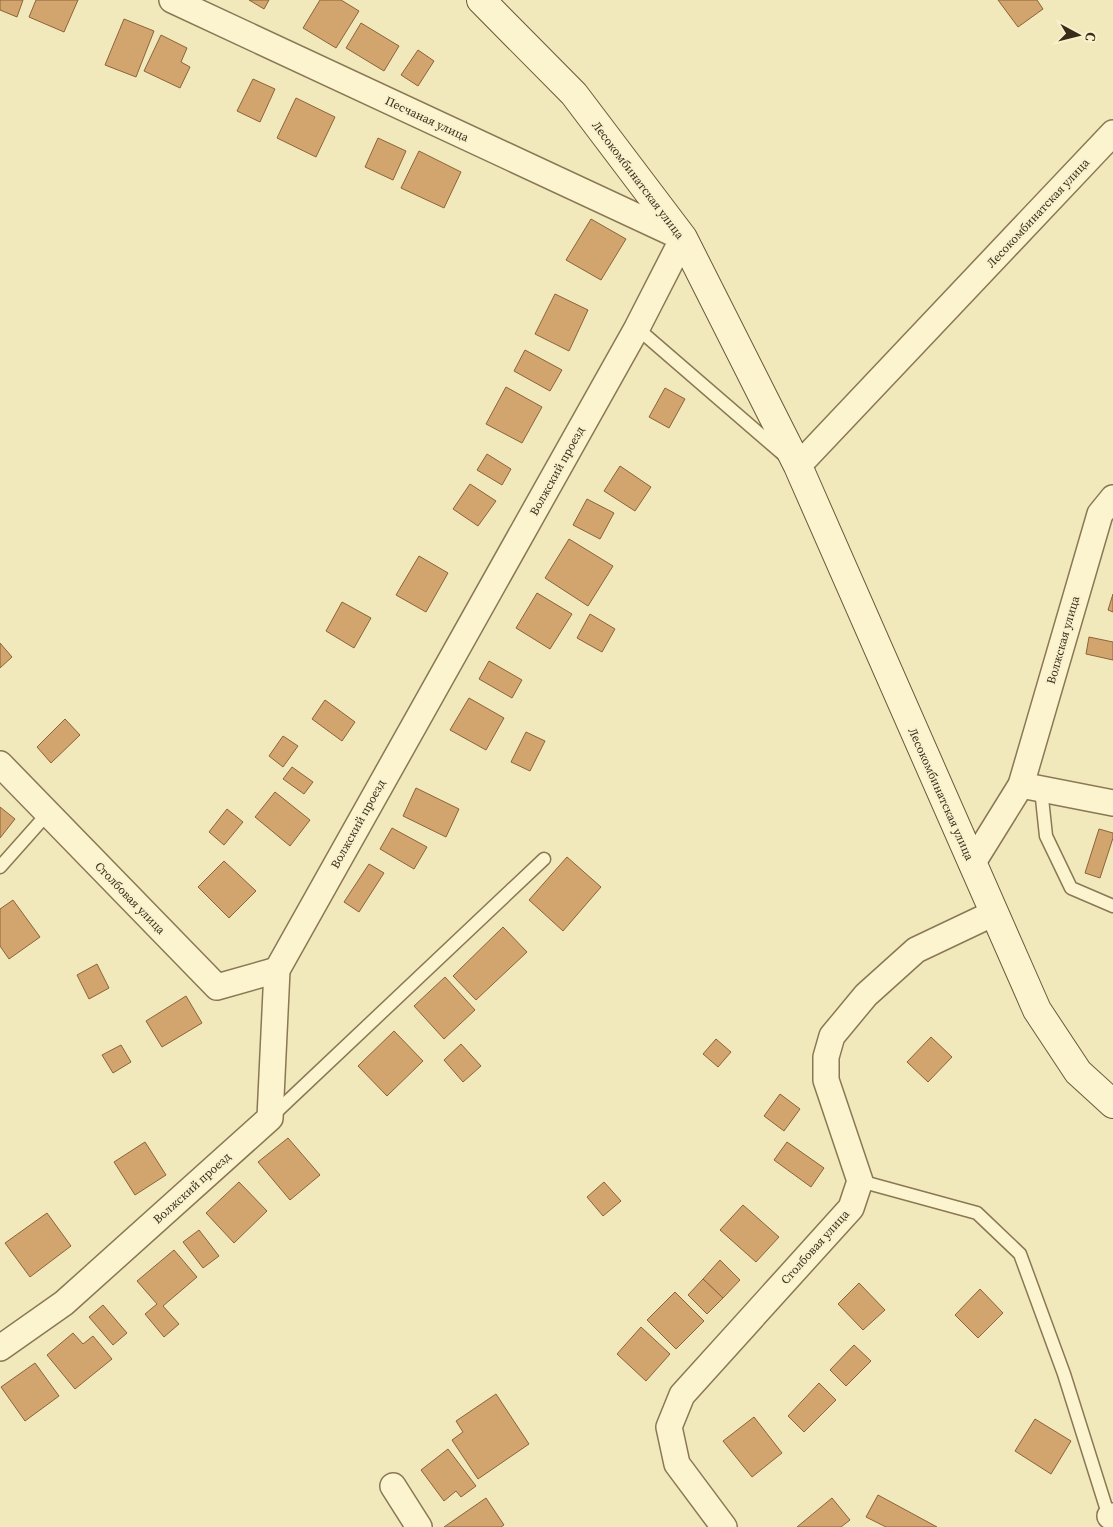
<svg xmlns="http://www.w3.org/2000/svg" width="1113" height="1527" font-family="'Source Serif 4',serif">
<rect width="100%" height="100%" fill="#f1e8bc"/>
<g fill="#d3a56e" stroke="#8b6438">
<path d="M0 0H23L17 17 0 10Z"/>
<path d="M36 0H78L64 32 29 17Z"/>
<path d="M249 0H269L264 9Z"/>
<path d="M320 0H341L359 11 336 48 303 28Z"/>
<path d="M998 0H1037L1043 9 1018 27Z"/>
<path d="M124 19 154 31 136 77 105 65Z"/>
<path d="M361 23 399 46 384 71 346 48Z"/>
<path d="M161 35 187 48 181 62 190 67 180 88 144 71Z"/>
<path d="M418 50 434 61 418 86 401 75Z"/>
<path d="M253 79 275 89 260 122 237 111Z"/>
<path d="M296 98 335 117 316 157 277 138Z"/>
<path d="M378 138 406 151 393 180 365 167Z"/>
<path d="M419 151 461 172 444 208 401 188Z"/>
<path d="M591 219 626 239 601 280 566 260Z"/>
<path d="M555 294 588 310 569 351 535 334Z"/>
<path d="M525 350 562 370 550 391 514 371Z"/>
<path d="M506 387 542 407 522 443 486 424Z"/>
<path d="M665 388 685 399 669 428 649 417Z"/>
<path d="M487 454 511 469 502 485 477 470Z"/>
<path d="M620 466 651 487 635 511 604 491Z"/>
<path d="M470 484 496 501 478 526 453 509Z"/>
<path d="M587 499 614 513 600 539 573 525Z"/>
<path d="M569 539 613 566 588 606 545 578Z"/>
<path d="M419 556 448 573 426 612 396 595Z"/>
<path d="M537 593 572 614 550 649 516 628Z"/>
<path d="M1113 594V612L1108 610Z"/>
<path d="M342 602 371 618 354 648 326 631Z"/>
<path d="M590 614 615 629 602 652 577 638Z"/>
<path d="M1089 637 1113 642V660L1086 654Z"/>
<path d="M0 643 12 657 0 668Z"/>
<path d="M489 661 522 680 512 698 479 679Z"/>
<path d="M469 698 504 718 486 750 450 730Z"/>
<path d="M325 700 355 722 342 741 312 719Z"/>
<path d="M65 719 80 735 51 763 37 747Z"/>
<path d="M526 732 545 741 530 771 511 762Z"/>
<path d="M283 736 298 746 283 767 269 756Z"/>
<path d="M292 767 313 782 304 794 283 779Z"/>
<path d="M416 788 459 809 446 837 403 816Z"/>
<path d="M275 792 310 820 290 846 255 817Z"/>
<path d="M0 807 15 819 0 838Z"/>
<path d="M227 809 243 822 224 845 209 832Z"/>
<path d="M392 828 427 847 414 869 380 849Z"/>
<path d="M1099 829 1113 833V838L1100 878 1085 873Z"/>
<path d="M567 857 601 887 563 931 529 900Z"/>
<path d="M224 861 256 891 229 918 198 887Z"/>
<path d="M369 864 384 873 359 912 344 902Z"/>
<path d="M13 900 40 937 9 959 0 946V909Z"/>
<path d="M503 927 527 952 476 1000 453 976Z"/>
<path d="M97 964 109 988 89 999 77 975Z"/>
<path d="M445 977 475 1010 444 1039 414 1006Z"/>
<path d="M186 996 202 1023 162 1047 146 1021Z"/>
<path d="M394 1031 423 1061 387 1096 358 1066Z"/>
<path d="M931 1037 952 1057 928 1082 907 1062Z"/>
<path d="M716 1039 731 1052 718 1067 703 1054Z"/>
<path d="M461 1044 481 1066 463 1082 444 1060Z"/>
<path d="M121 1045 131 1062 113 1073 102 1055Z"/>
<path d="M780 1094 800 1109 784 1131 764 1116Z"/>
<path d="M288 1138 320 1175 290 1200 258 1162Z"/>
<path d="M145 1142 166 1175 135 1195 114 1162Z"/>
<path d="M787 1142 824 1168 811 1187 774 1160Z"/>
<path d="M239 1182 267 1211 234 1243 206 1213Z"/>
<path d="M604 1182 621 1201 603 1216 587 1197Z"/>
<path d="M743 1205 779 1237 756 1262 720 1230Z"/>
<path d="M47 1213 71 1246 30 1277 5 1243Z"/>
<path d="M199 1230 219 1256 203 1268 183 1242Z"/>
<path d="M174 1250 197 1277 163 1306 179 1324 164 1337 145 1314 157 1304 137 1281Z"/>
<path d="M720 1260 740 1280 723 1298 703 1279Z"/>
<path d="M703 1279 723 1298 707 1314 688 1295Z"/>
<path d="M859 1283 885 1310 863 1330 838 1304Z"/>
<path d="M980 1289 1003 1313 978 1338 955 1315Z"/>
<path d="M675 1292 704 1321 676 1349 647 1320Z"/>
<path d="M103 1305 127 1333 113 1345 89 1317Z"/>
<path d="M641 1327 670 1354 646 1381 617 1354Z"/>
<path d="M73 1333 83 1344 93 1336 112 1359 75 1389 47 1355Z"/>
<path d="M854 1345 871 1361 846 1386 830 1370Z"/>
<path d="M35 1363 59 1396 25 1421 1 1387Z"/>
<path d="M819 1383 836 1400 804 1432 788 1416Z"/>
<path d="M496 1394 529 1444 478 1479 452 1440 463 1432 456 1421Z"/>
<path d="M754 1417 782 1453 752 1477 723 1441Z"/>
<path d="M1035 1419 1071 1441 1051 1474 1015 1451Z"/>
<path d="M448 1449 476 1486 461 1497 456 1491 444 1501 421 1470Z"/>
<path d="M878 1495 937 1527H886L866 1517Z"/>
<path d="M486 1498 504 1525 501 1527H444Z"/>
<path d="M832 1498 850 1520 841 1527H797Z"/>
</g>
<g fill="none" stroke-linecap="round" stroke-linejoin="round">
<g stroke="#8a7854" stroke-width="15">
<g id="lane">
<path d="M637 328 784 455"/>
<path d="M1041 789 1046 836 1071 888 1113 906"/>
<path d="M0 867 48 813"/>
<path d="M272 1116 544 859"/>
<path d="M860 1181 977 1213 1020 1254 1064 1374 1110 1520"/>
</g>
</g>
<g stroke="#8a7854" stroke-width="28">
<g id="street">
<path d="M798 466 1113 133"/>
<path d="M0 764 217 987 277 970"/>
<path d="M1021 785 1113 803"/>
<path d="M972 864 1021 785 1100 514 1113 498"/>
<path d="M0 1348 64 1303 270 1118 277 970 637 328 683 238 172 0"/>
<path d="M393 1486 419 1527"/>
<path d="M1110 1516H1113"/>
<path d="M724 1527 677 1464 669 1427 682 1395 851 1208 860 1181 826 1080V1057L832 1036 866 995 916 950 994 913"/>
</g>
</g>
<g stroke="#6b5838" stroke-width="30">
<path id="secondary" d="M481 0 574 94 683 238 798 466 1037 1010 1078 1072 1113 1104"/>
</g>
<use href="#lane" stroke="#fcf4cf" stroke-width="12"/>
<use href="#street" stroke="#fcf4cf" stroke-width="25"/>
<use href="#secondary" stroke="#fcf4cf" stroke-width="28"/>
</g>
<g text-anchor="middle" stroke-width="4" stroke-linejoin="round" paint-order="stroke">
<g font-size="12" fill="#382c1a" stroke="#f8f1cc">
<text transform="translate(427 119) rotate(25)" y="4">Песчаная улица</text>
<text transform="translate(638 180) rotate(53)" y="4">Лесокомбинатская улица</text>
<text transform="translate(1038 213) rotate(-47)" y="4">Лесокомбинатская улица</text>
<text transform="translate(557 471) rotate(-61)" y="4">Волжский проезд</text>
<text transform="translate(1063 640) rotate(-74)" y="4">Волжская улица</text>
<text transform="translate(941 794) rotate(66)" y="4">Лесокомбинатская улица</text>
<text transform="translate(358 824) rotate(-61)" y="4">Волжский проезд</text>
<text transform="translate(130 898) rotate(46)" y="4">Столбовая улица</text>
<text transform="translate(192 1188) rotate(-42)" y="4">Волжский проезд</text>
<text transform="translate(815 1247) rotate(-48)" y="4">Столбовая улица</text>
</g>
</g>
<g transform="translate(1078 35) rotate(97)" stroke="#f8f1cc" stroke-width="4" paint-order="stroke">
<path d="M0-4L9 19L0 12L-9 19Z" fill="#382c1a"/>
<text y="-8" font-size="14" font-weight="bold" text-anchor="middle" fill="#382c1a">С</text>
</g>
</svg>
